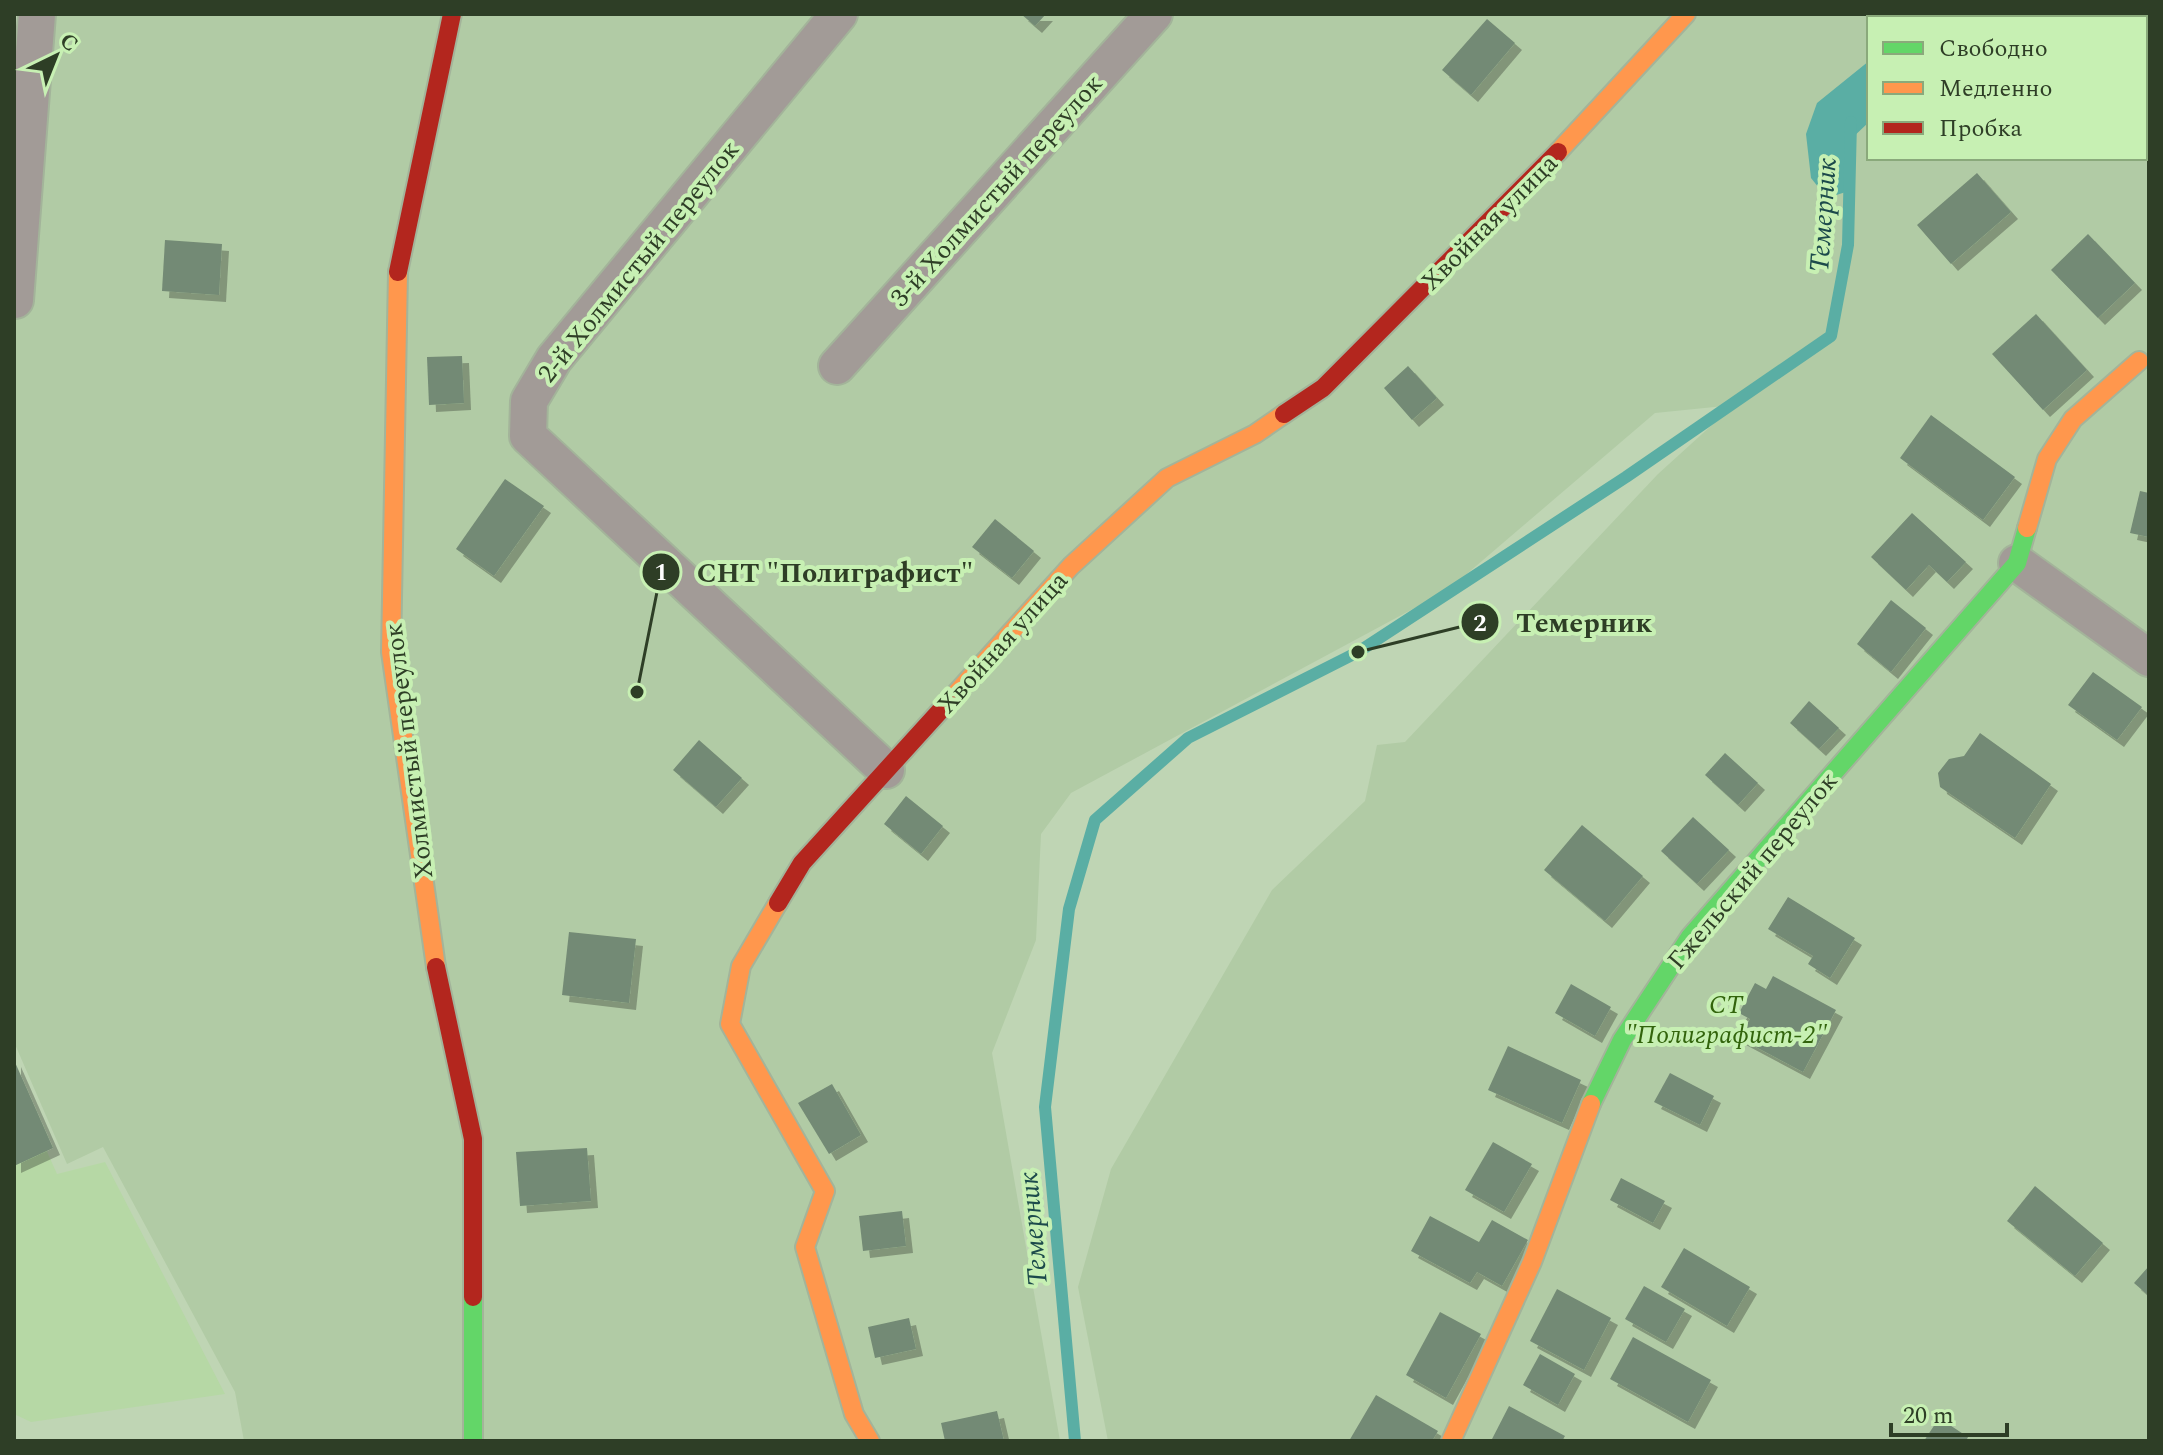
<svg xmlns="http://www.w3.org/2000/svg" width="2163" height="1455" font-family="Spectral,serif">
<defs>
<filter id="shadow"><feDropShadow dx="7" dy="7" stdDeviation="0" flood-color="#0004"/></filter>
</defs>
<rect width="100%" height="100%" fill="#bfd5b4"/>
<path fill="#b6d8a5" d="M14 1078 57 1174 105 1162 225 1394 31 1422 14 1414Z"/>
<path fill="#b1cba5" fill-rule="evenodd" d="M33 14H2149V1441H1108L1078 1287 1111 1169 1272 890 1365 801 1377 745 1405 742 1658 474 1734 405 1655 413 1448 590 1071 793 1041 834 1036 940 992 1053 1060 1441H244L235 1392 103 1147 67 1164 14 1042V259ZM1869 18H2145V158H1869Z"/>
<path fill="#5aaea4" d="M1869 61V122L1850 140 1852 190 1827 198 1811 178 1806 134 1817 103Z"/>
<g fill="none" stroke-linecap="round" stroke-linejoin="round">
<path stroke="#5aaea4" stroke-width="12" d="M1075 1441 1045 1107 1069 909 1095 820 1188 738 1358 652 1626 477 1831 336 1848 245 1851 122"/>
</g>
<g fill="#738a74" filter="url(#shadow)">
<path d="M1021 14H1046L1035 26Z"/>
<path d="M1487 19 1515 43 1471 95 1442 70Z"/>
<path d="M1977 173 2011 212 1951 264 1917 225Z"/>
<path d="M2088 234 2135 283 2098 318 2051 270Z"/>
<path d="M165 240 222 244 219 295 162 291Z"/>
<path d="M2036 314 2087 370 2043 410 1992 354Z"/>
<path d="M462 356 464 403 429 405 427 357Z"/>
<path d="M1408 366 1437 398 1412 420 1384 388Z"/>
<path d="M1931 415 2015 477 1983 520 1900 458Z"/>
<path d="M505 479 544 506 494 576 456 549Z"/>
<path d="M2140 491 2149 493V537L2130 533Z"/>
<path d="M1912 513 1966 562 1947 582 1929 565 1906 590 1871 557Z"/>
<path d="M995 519 1034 551 1012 578 972 547Z"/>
<path d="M1891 600 1926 628 1891 672 1857 644Z"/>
<path d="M2093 672 2142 707 2117 740 2068 705Z"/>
<path d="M1809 701 1839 728 1819 749 1790 723Z"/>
<path d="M1980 733 2051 784 2015 838 1940 787 1938 773 1949 759 1964 756Z"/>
<path d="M699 740 742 778 716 807 673 770Z"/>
<path d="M1725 753 1758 783 1738 805 1705 775Z"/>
<path d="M906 796 943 826 921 854 884 824Z"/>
<path d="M1693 817 1729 850 1697 884 1661 851Z"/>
<path d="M1582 825 1643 876 1605 921 1544 870Z"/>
<path d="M1788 897 1855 938 1830 978 1808 964 1813 956 1768 929Z"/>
<path d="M569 932 636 939 629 1003 562 995Z"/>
<path d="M1773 976 1836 1010 1803 1072 1739 1038 1750 1019 1739 1013 1755 983 1766 989Z"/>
<path d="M1571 984 1611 1007 1595 1036 1555 1013Z"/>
<path d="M1508 1046 1581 1080 1562 1123 1488 1090Z"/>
<path d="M14 1060 53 1148 14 1166Z"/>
<path d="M1670 1073 1714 1096 1700 1125 1654 1102Z"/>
<path d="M832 1084 861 1135 829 1154 798 1103Z"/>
<path d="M1493 1142 1532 1164 1504 1212 1465 1190Z"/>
<path d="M587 1148 591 1201 520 1206 516 1152Z"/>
<path d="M1621 1178 1665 1201 1653 1223 1610 1200Z"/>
<path d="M2035 1186 2103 1243 2075 1276 2007 1221Z"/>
<path d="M902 1211 906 1246 863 1251 859 1216Z"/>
<path d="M1430 1216 1479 1242 1492 1220 1528 1240 1502 1286 1477 1272 1470 1283 1411 1251Z"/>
<path d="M1684 1248 1750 1287 1727 1326 1661 1287Z"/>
<path d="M2149 1266V1296L2134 1283Z"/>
<path d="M1644 1286 1685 1309 1666 1342 1625 1319Z"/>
<path d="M1557 1289 1611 1318 1584 1370 1530 1341Z"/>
<path d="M1440 1312 1481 1334 1446 1398 1406 1375Z"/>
<path d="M909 1318 916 1349 875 1358 868 1327Z"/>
<path d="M1633 1337 1711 1380 1688 1422 1610 1379Z"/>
<path d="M1540 1354 1575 1374 1558 1405 1523 1385Z"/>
<path d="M1376 1395 1438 1431 1432 1441H1349Z"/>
<path d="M1509 1406 1565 1436 1562 1441H1491Z"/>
<path d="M997 1411 1004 1441H945L941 1423Z"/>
<path d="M1939 1418 1968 1437 1966 1441H1924Z"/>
</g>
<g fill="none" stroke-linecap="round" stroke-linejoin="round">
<g stroke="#a3b49a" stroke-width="40">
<g id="street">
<path d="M839 14 554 359 529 401 528 436 886 770"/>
<path d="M15 300 37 14"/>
<path d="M837 366 1154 14"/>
<path d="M2017 563 2149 658"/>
</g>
</g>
<g stroke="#a3b49a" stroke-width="22">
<g id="fast">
<path d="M1591 1104 1622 1040 1690 937 2017 563 2027 528"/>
<path d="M473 1297V1441"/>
</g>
</g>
<g stroke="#a3b49a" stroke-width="22">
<g id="slow">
<path d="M1558 152 1686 14"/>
<path d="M398 272 391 652 436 967"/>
<path d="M2027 528 2047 459 2073 419 2139 361"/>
<path d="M950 700 1071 566 1167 478 1255 434 1284 414"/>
<path d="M778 903 741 966 730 1024 825 1191 805 1247 854 1414 870 1441"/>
<path d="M1451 1441 1532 1262 1591 1104"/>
</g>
</g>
<g stroke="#a3b49a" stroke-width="22">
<g id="jam">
<path d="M398 272 452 14"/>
<path d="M1284 414 1323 388 1558 152"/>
<path d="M778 903 802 863 950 700"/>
<path d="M436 967 473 1139V1297"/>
</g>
</g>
<use href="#street" stroke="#a29b97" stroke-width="36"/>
<use href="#fast" stroke="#63d668" stroke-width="18"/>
<use href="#slow" stroke="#ff974d" stroke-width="18"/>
<use href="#jam" stroke="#b3261e" stroke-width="18"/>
</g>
<g text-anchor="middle" stroke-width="8" stroke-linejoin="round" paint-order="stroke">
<g font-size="26" fill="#2e3e26" stroke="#c7f0b3">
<text transform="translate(996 190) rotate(-48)" y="9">3-й Холмистый переулок</text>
<text transform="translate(1489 222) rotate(-45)" y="9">Хвойная улица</text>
<text transform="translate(638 261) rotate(-51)" y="9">2-й Холмистый переулок</text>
<text transform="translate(1002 642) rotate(-48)" y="9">Хвойная улица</text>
<text transform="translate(408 751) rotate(-97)" y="9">Холмистый переулок</text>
<text transform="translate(1752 870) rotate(-50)" y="9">Гжельский переулок</text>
</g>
<g font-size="26" font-style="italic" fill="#32640c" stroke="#c7f0b3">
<text x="1726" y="1013">СТ<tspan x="1726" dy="30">"Полиграфист-2"</tspan></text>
</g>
<g font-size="28" font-style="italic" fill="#1c4a4b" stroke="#c7f0b3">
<text transform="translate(1822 215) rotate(-86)" y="10">Темерник</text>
<text transform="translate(1032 1229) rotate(-95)" y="10">Темерник</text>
</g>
</g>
<path fill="none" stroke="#2e3e26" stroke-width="3" d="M637 692L661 572M1358 652L1480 622"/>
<g fill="#2e3e26" stroke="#c7f0b3" stroke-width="3">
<circle cx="637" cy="692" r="8"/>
<circle cx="1358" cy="652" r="8"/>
<circle cx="661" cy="572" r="20"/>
<circle cx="1480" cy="622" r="20"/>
</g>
<g font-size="24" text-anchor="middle" font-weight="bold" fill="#fff">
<text x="661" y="580">1</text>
<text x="1480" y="631">2</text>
</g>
<g font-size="28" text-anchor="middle" font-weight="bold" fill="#2e3e26" stroke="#c7f0b3" stroke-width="8" stroke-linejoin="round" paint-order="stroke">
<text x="835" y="582">СНТ "Полиграфист"</text>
<text x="1584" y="632">Темерник</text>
</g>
<rect width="2163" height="1455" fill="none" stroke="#2e3e26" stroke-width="32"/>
<rect x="1867" y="16" width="280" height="144" fill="#c7f0b3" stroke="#8aa97b" stroke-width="2"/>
<rect x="1883" y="42" width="40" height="12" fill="#63d668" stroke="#8aa97b" stroke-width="2"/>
<text x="1939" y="56" font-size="24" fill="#2e3e26">Свободно</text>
<rect x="1883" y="82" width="40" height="12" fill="#ff974d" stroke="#8aa97b" stroke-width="2"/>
<text x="1939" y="96" font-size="24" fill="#2e3e26">Медленно</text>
<rect x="1883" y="122" width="40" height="12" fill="#b3261e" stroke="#8aa97b" stroke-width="2"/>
<text x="1939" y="136" font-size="24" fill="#2e3e26">Пробка</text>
<g transform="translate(56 56) rotate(43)" stroke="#c7f0b3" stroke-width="6" paint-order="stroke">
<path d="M0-6L14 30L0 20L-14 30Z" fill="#2e3e26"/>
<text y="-12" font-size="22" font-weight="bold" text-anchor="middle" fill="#2e3e26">С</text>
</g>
<path d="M1891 1423v12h116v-12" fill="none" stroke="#2e3e26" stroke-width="4"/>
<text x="1903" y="1423" font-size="24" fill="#2e3e26" stroke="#c7f0b3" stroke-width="6" paint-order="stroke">20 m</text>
</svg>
